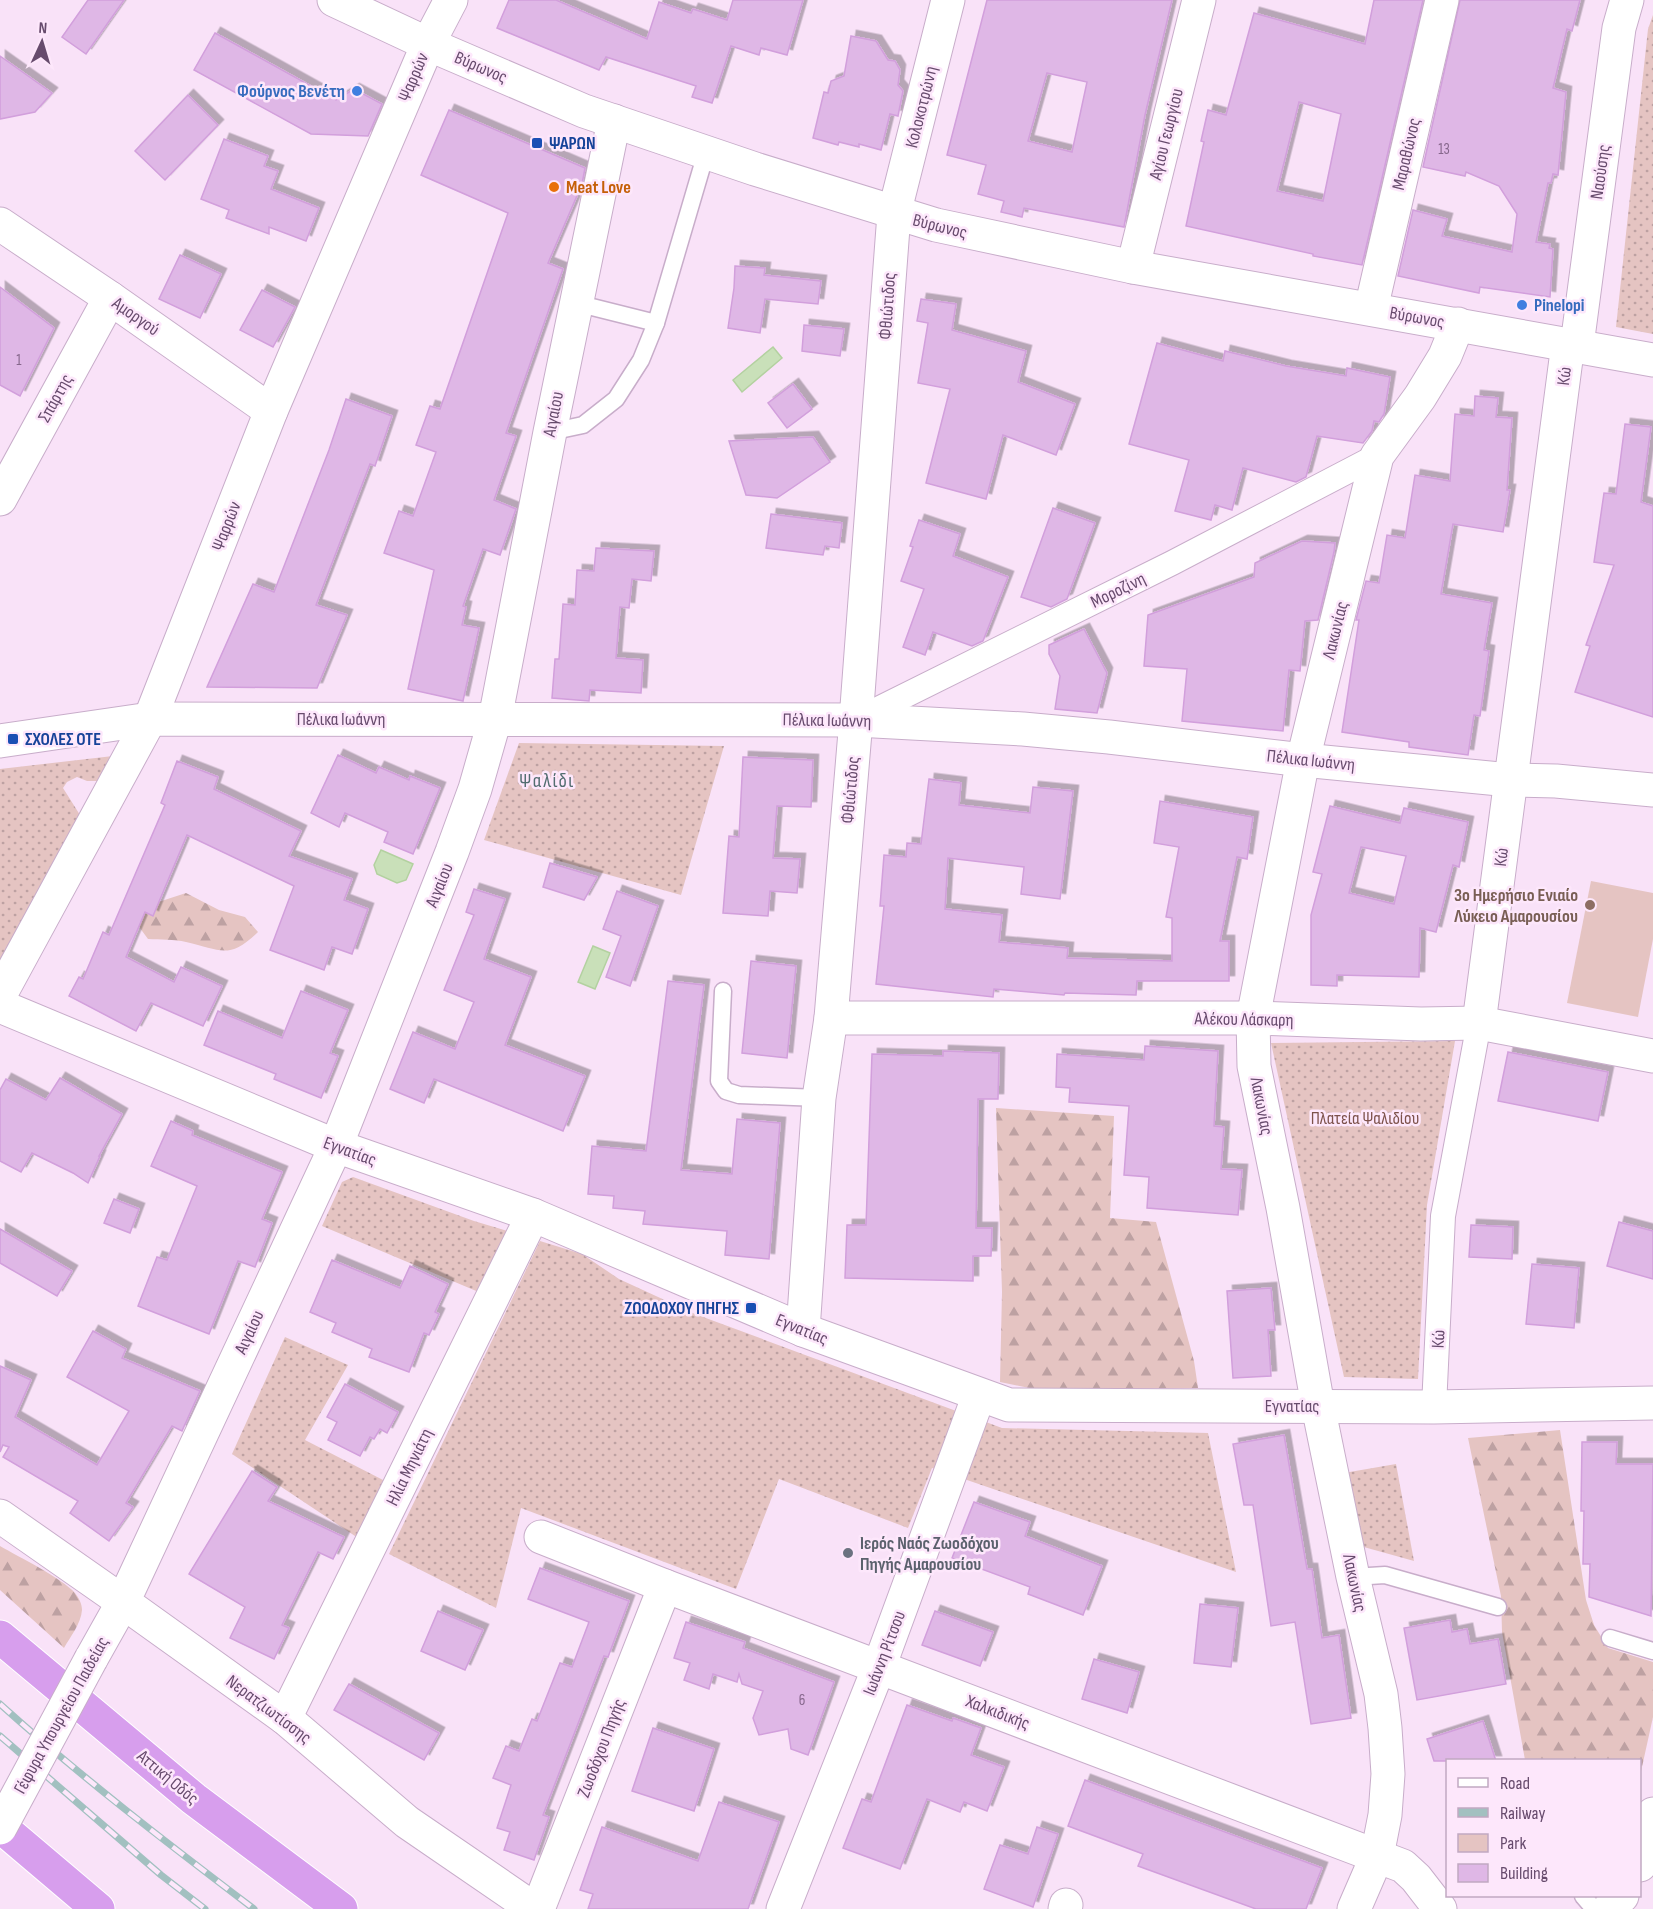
<svg xmlns="http://www.w3.org/2000/svg" width="1653" height="1909" font-family="'Sofia Sans Condensed',sans-serif">
<defs>
<pattern id="green-dots" width="8" height="8" patternUnits="userSpaceOnUse" patternTransform="scale(1.5)"><rect width="8" height="8" fill="#e5c4c2"/><path d="M2 2h.1M6 6h.1" fill="none" stroke="#bda1a2" stroke-width="1.8" stroke-linecap="round"/></pattern>
<pattern id="forest-firs" width="22" height="20" patternUnits="userSpaceOnUse" patternTransform="scale(1.5)"><rect width="22" height="20" fill="#e5c4c2"/><path d="M5 1l3.5 6h-7zM16 11l3.5 6h-7z" fill="#bda1a2"/></pattern>
<filter id="shadow"><feDropShadow dx="5.5" dy="-5.5" stdDeviation="0" flood-color="#0004"/></filter>
</defs>
<rect width="100%" height="100%" fill="#f9e2f8"/>
<g fill="url(#green-dots)">
<path d="M1653 15V334L1616 327 1648 29Z"/>
<path d="M519 743 724 746 681 895 484 840Z"/>
<path d="M113 756 98 781H87L77 777 67 782 63 788 80 815 0 965V769Z"/>
<path d="M1455 1041 1427 1205 1418 1379 1344 1377 1271 1043Z"/>
<path d="M353 1177 474 1221 511 1232 481 1293 322 1226 342 1182Z"/>
<path d="M540 1241 582 1254 619 1279 695 1314 1002 1428 1208 1433 1236 1572 932 1468 908 1528 779 1479 736 1589 521 1508 496 1608 389 1554Z"/>
<path d="M285 1337 348 1365 305 1440 385 1481 358 1538 232 1454Z"/>
<path d="M1396 1464 1414 1561 1353 1544 1338 1474Z"/>
</g>
<g fill="url(#forest-firs)">
<path d="M186 893 219 910 245 917 258 932C229 960 221 950 186 942 174 939 160 940 148 939L137 924 143 907Z"/>
<path d="M996 1108 1114 1116 1110 1218 1156 1222 1194 1361 1198 1388 1034 1389 1000 1382 1002 1292Z"/>
<path d="M1560 1430 1586 1600 1594 1625 1608 1648 1653 1662V1717L1640 1776V1760H1525L1502 1632 1501 1596 1468 1438Z"/>
<path d="M0 1546C19 1557 62 1578 75 1593 79 1598 82 1604 82 1610 81 1624 70 1637 64 1648L0 1590Z"/>
</g>
<path fill="#e5c4c2" d="M1591 881 1653 893V939L1638 1017 1567 1003Z"/>
<g fill="#c9e0b9" stroke="#b3d1a0" stroke-width="1.5">
<path d="M773 347 782 358 742 392 733 380Z"/>
<path d="M381 850 413 864 406 880 397 883 377 874 374 865Z"/>
<path d="M593 946 610 953 595 989 578 982Z"/>
</g>
<g fill="#dfb7e6" stroke="#d29fdc" stroke-width="1.5" fill-rule="evenodd" filter="url(#shadow)">
<path d="M88 0H124L86 54 62 37Z"/>
<path d="M509 0H556L647 39 659 2 691 13 693 9 727 20 733 0H803L787 55 761 48 759 55 731 46 712 103 692 97 696 86 606 57 599 70 497 28Z"/>
<path d="M987 0H1172L1145 115 1124 227 1024 208 1022 217 1001 212 1004 201 978 194 986 165 947 155ZM1047 73 1087 82 1072 152 1028 141Z"/>
<path d="M1374 0H1423L1362 265 1313 256V254L1186 226 1204 142 1201 141 1208 110 1226 115 1254 13 1365 44ZM1299 102 1341 114 1323 201 1277 191Z"/>
<path d="M1460 0H1580L1572 31 1567 29 1553 88 1566 92 1558 175 1553 174 1551 183H1548L1536 242 1550 244 1549 248 1553 249 1550 297 1480 287 1479 293 1398 276 1413 210 1447 219 1442 236 1512 252 1517 214 1499 186 1466 172 1465 176 1423 167Z"/>
<path d="M215 33 336 100 354 89 382 104 368 136 311 134 194 70Z"/>
<path d="M851 36 876 41 888 60 895 61 900 70 898 85 903 91 898 116 890 114 881 150 859 144V147L839 142 838 145 813 138 824 92 828 93 831 81 844 76Z"/>
<path d="M0 56 52 93 35 112 0 119Z"/>
<path d="M188 95 218 125 165 180 135 151Z"/>
<path d="M449 110 585 168 582 184 548 263 563 269 506 433 516 436 494 500 516 509 500 555 483 549 463 606 466 607 462 625 479 628 463 701 408 689 434 570 384 553 399 511 413 516 436 452 416 445 430 406 440 409 508 213 421 175Z"/>
<path d="M224 139 268 156 264 166 278 171 271 189 319 208 306 241 269 227V234L226 218 229 210 201 199Z"/>
<path d="M180 255 221 274 200 318 159 299Z"/>
<path d="M735 266 765 268 764 275 821 281 818 304 765 299 760 333 728 328 734 288Z"/>
<path d="M0 287 54 328 20 396 0 385Z"/>
<path d="M262 290 295 307 273 347 240 330Z"/>
<path d="M921 299 956 304 952 330 1026 351 1018 382 1075 404 1056 455 1003 435 986 499 926 483 950 389 918 383 928 323 917 321Z"/>
<path d="M804 325 844 329 840 356 802 351Z"/>
<path d="M1157 343 1223 361 1225 351 1286 366 1346 376 1347 368 1390 377 1384 414 1379 422 1374 421 1372 431 1363 443 1317 436 1306 477 1296 482 1243 468 1232 510 1215 505 1211 520 1175 511 1189 460 1129 444Z"/>
<path d="M793 384 812 409 787 428 768 403Z"/>
<path d="M1475 396 1498 398 1496 417 1512 418 1507 490H1510L1503 532 1453 524 1441 594 1492 603 1484 650 1489 651 1480 716 1474 715 1468 755 1409 747V742L1342 732 1359 620H1356L1366 581 1379 583 1387 535 1405 538 1415 475 1450 481 1455 414 1474 416Z"/>
<path d="M346 399 392 416 375 466 370 464 316 605 347 615 317 688 207 687 253 584 274 592 329 450Z"/>
<path d="M1625 424 1651 427 1641 502 1653 506V717L1575 692 1590 646 1586 645 1614 565 1594 562 1604 493 1616 494Z"/>
<path d="M813 437 830 462 777 498 746 495 729 441Z"/>
<path d="M1053 508 1095 523 1067 599 1051 607 1021 597Z"/>
<path d="M771 514 842 523 839 548 825 546 823 555 766 548Z"/>
<path d="M919 520 960 534 953 556 1008 577 983 641 972 646 933 632 925 655 903 647 924 589 901 581 913 547 910 546Z"/>
<path d="M1302 541 1335 543 1334 552 1318 620 1305 621 1300 671 1289 670 1283 731 1182 721 1187 669 1144 666 1148 615 1254 577 1255 563Z"/>
<path d="M596 548 654 551 651 581 632 579 629 608 620 607 616 658 643 660 641 693 590 690 589 701 552 698 555 659H559L563 604 575 605 577 570 594 571Z"/>
<path d="M1084 629 1107 673 1097 713 1055 709 1060 676 1049 654V645Z"/>
<path d="M338 755 376 773 379 767 409 780 410 776 440 788 413 854 384 842 388 832 345 813 339 827 311 813Z"/>
<path d="M743 757 813 760 811 807 777 806 773 858 800 859 797 893 770 891 768 916 723 913 729 836 739 837Z"/>
<path d="M177 761 218 777 214 789 301 831 289 856 352 879 344 900 368 909 352 954 332 947 324 970 270 950 294 886 187 835 153 916 145 912 126 957 174 982 181 967 222 986 203 1026 151 1003 136 1031 69 996 79 977 83 979 103 932 109 935 165 805 161 803Z"/>
<path d="M929 779 961 783 959 805 1030 813 1033 787 1073 791 1060 899 1021 894 1024 867 948 858 945 909 1002 915 999 942 1068 948 1067 958 1172 961V918L1166 917 1179 847 1154 843 1160 801 1253 817 1247 859 1237 857 1220 941H1229V981H1137L1136 995 1065 993 1064 995 994 989 993 997 876 984 884 906H880L884 855 906 857 907 843 921 844Z"/>
<path d="M1330 806 1400 823 1404 808 1468 822 1459 867 1453 865 1436 932 1420 928 1419 977 1337 975V986L1311 985V915L1322 874 1313 872ZM1361 847 1406 856 1394 904 1349 893Z"/>
<path d="M550 863 597 877 584 900 543 887Z"/>
<path d="M474 889 505 899 484 959 531 977 505 1045 585 1076 563 1131 434 1079 424 1103 390 1089 413 1032 455 1049 474 1002 444 990 474 915 466 912Z"/>
<path d="M617 891 658 906 630 986 606 977 621 936 603 929Z"/>
<path d="M751 961 796 966 787 1058 742 1053Z"/>
<path d="M668 981 704 985 681 1170 732 1174 737 1119 780 1123 769 1259 725 1255 727 1231 643 1224 645 1211 613 1208 614 1196 588 1194 592 1146 646 1151Z"/>
<path d="M301 991 348 1010 330 1053 338 1056 321 1098 274 1079 276 1074 204 1045 218 1011 282 1038Z"/>
<path d="M1145 1046 1218 1051 1214 1126 1224 1127 1221 1169 1242 1170 1238 1215 1147 1208 1149 1177 1124 1175 1129 1106 1069 1102 1070 1088 1056 1087 1057 1054 1144 1060Z"/>
<path d="M943 1051 999 1053 998 1099H978L976 1228H992L991 1256H973V1281L845 1278 847 1225H866L872 1054 943 1056Z"/>
<path d="M1508 1052 1608 1072 1598 1121 1498 1101Z"/>
<path d="M60 1078 122 1114 99 1156H100L88 1183 73 1173 32 1153 21 1172 0 1161V1090L6 1079 46 1100Z"/>
<path d="M171 1121 193 1131 192 1135 282 1172 262 1219 272 1223 255 1267 238 1261 209 1334 138 1306 157 1257 167 1260 197 1186 151 1166Z"/>
<path d="M114 1199 139 1209 130 1233 104 1223Z"/>
<path d="M1619 1222 1653 1231V1279L1607 1266Z"/>
<path d="M1471 1225 1513 1227 1512 1259 1469 1257Z"/>
<path d="M0 1229 72 1271 57 1296 0 1263Z"/>
<path d="M332 1260 400 1288 410 1266 448 1284 435 1312 439 1314 429 1335 424 1333 409 1372 369 1357 372 1349 332 1332 336 1323 310 1312Z"/>
<path d="M1532 1264 1579 1268 1574 1328 1526 1324Z"/>
<path d="M1271 1288 1275 1330H1268L1271 1376 1233 1378 1227 1291Z"/>
<path d="M93 1331 126 1349 122 1358 200 1391 182 1431 172 1426 126 1503 133 1507 109 1541 70 1513 78 1501 3 1457 9 1447 3 1445 0 1452V1366L31 1380 15 1417 97 1465 129 1411 67 1377Z"/>
<path d="M345 1384 398 1412 387 1433 380 1429 374 1439 370 1437 360 1456 328 1440 337 1422 327 1417Z"/>
<path d="M1284 1435 1307 1569H1312L1322 1638 1339 1635 1351 1718 1311 1724 1295 1622 1271 1626 1253 1505H1244L1233 1444Z"/>
<path d="M1582 1442H1617L1616 1464H1653L1651 1616 1589 1597 1590 1564H1583L1584 1511H1581Z"/>
<path d="M252 1471 277 1487 268 1501 344 1537 333 1559 318 1552 282 1625 289 1628 274 1659 230 1638 245 1607 189 1574Z"/>
<path d="M974 1502 1030 1522 1025 1536 1102 1566 1083 1615 1028 1594 1030 1587 952 1558Z"/>
<path d="M540 1568 629 1601 608 1657 604 1656 543 1815 549 1817 534 1860 504 1850 510 1832 497 1828 511 1785 493 1778 506 1746 519 1751 532 1719 537 1721 560 1663 572 1667 589 1622 528 1599Z"/>
<path d="M1200 1604 1238 1608 1231 1667 1194 1663Z"/>
<path d="M438 1611 483 1630 465 1670 421 1651Z"/>
<path d="M935 1611 993 1632 980 1666 922 1645Z"/>
<path d="M1450 1620 1452 1632 1467 1629 1470 1644 1498 1639 1506 1684 1417 1700 1404 1628Z"/>
<path d="M686 1622 745 1642 743 1648 834 1682 808 1755 791 1749 788 1729 759 1735 753 1718 763 1691 742 1684 739 1674 737 1682 713 1674 709 1689 684 1680 690 1663 674 1658Z"/>
<path d="M1094 1659 1139 1672 1127 1713 1082 1699Z"/>
<path d="M349 1684 439 1733 424 1760 334 1710Z"/>
<path d="M907 1705 952 1721 953 1718 981 1728 971 1755 1004 1767 987 1811 964 1802 960 1812 927 1799 900 1869 843 1848 862 1799 871 1802Z"/>
<path d="M1483 1721 1496 1761H1434L1427 1739Z"/>
<path d="M653 1728 714 1749 694 1811 632 1791Z"/>
<path d="M1085 1780 1322 1868 1306 1909H1256L1138 1866 1143 1854 1068 1826Z"/>
<path d="M719 1802 779 1822 748 1909H588L593 1894 580 1890 602 1827 698 1861Z"/>
<path d="M1037 1827 1058 1834 1033 1907 984 1889 1000 1845 1028 1854Z"/>
</g>
<g fill="none" stroke-linecap="round" stroke-linejoin="round">
<g stroke="#c8adca" stroke-width="19">
<g id="service">
<path d="M576 303 656 323"/>
<path d="M550 432 583 425 616 399 641 360 656 323 706 153"/>
<path d="M723 991 719 1081 726 1091 739 1095 819 1098"/>
<path d="M1353 1577 1385 1575 1498 1607"/>
<path d="M1610 1638 1653 1651"/>
<path d="M1583 1896 1594 1909"/>
</g>
</g>
<g stroke="#c8adca" stroke-width="26">
<g id="pedestrian">
<path d="M858 719 1172 563 1377 456"/>
<path d="M1434 1407 1443 1216 1479 1023"/>
</g>
</g>
<g stroke="#c8adca" stroke-width="35">
<g id="minor">
<path d="M0 224 110 298 271 411"/>
<path d="M1133 267 1199 0"/>
<path d="M1371 309 1442 0"/>
<path d="M1577 345 1619 28 1627 0"/>
<path d="M0 499 110 298"/>
<path d="M0 741 150 719 856 720 1023 729 1109 737 1303 760 1510 780 1556 781 1653 790"/>
<path d="M0 995 150 719 271 411 428 44"/>
<path d="M0 1006 336 1146 533 1215 803 1330 1009 1405 1434 1407 1653 1403"/>
<path d="M831 1018H1253L1421 1024 1479 1023 1653 1056"/>
<path d="M1479 1023 1568 344"/>
<path d="M803 1330 819 1098 831 1018 856 720 894 214 948 0"/>
<path d="M541 1537 665 1586 1403 1866 1416 1878 1440 1909"/>
<path d="M285 1718 533 1215"/>
<path d="M1640 1865 1653 1814"/>
<path d="M534 1909 407 1822 285 1718 123 1602 336 1146 452 852 475 789 495 719 550 432 614 121"/>
<path d="M538 1909 665 1586"/>
<path d="M783 1909 879 1667 979 1395"/>
<path d="M1065 1909 1066 1905"/>
<path d="M1354 1909 1377 1856 1385 1815 1388 1774 1385 1728 1381 1694 1353 1577 1318 1406 1283 1208 1254 1066 1253 1018 1303 760 1377 456 1420 397 1445 356 1458 324"/>
<path d="M1609 1909 1622 1896"/>
</g>
</g>
<g stroke="#c8adca" stroke-width="35">
<g id="tertiary">
<path d="M334 0 428 44 584 111 755 169 936 225 1133 267 1653 360"/>
<path d="M428 44 451 0"/>
<path d="M0 1516 123 1602 91 1659"/>
</g>
</g>
<g stroke="#fff" stroke-width="35">
<g id="motorway">
<path d="M0 1637 194 1799 341 1909"/>
<path d="M0 1826 98 1909"/>
</g>
</g>
<use href="#service" stroke="#fff" stroke-width="16"/>
<use href="#pedestrian" stroke="#fff" stroke-width="24"/>
<use href="#minor" stroke="#fff" stroke-width="33"/>
<use href="#tertiary" stroke="#fff" stroke-width="33"/>
<use href="#motorway" stroke="#d79eed" stroke-width="33"/>
<g stroke="#a2c0c0" stroke-width="7">
<g id="rail">
<path d="M0 1704C81 1777 167 1843 254 1909"/>
<path d="M0 1736 161 1875 205 1909"/>
</g>
</g>
<use href="#rail" stroke="#fde7fb" stroke-width="4.5" stroke-dasharray="14" stroke-linecap="butt"/>
<g stroke="#c8adca" stroke-width="35" stroke-linecap="butt">
<path id="tertiary-bridge" d="M0 1828 91 1659"/>
</g>
<use href="#tertiary-bridge" stroke="#fff" stroke-width="33"/>
</g>
<g fill="#3f7fe0" stroke="#fde7fb" stroke-width="2">
<circle cx="357" cy="91" r="6"/>
<circle cx="1522" cy="305" r="6"/>
</g>
<g fill="#1a4fb4" stroke="#fde7fb" stroke-width="2">
<rect x="531" y="137" width="12" height="12" rx="3"/>
<rect x="7" y="733" width="12" height="12" rx="3"/>
<rect x="745" y="1302" width="12" height="12" rx="3"/>
</g>
<circle fill="#e8710a" stroke="#fde7fb" stroke-width="2" cx="554" cy="187" r="6"/>
<circle fill="#8d6e63" stroke="#fde7fb" stroke-width="2" cx="1590" cy="905" r="6"/>
<circle fill="#6b7280" stroke="#fde7fb" stroke-width="2" cx="848" cy="1553" r="6"/>
<g text-anchor="middle" stroke-width="5" stroke-linejoin="round" paint-order="stroke">
<g font-size="15" fill="#85668b">
<text x="1444" y="154">13</text>
<text x="19" y="365">1</text>
<text x="802" y="1705">6</text>
</g>
<g font-size="18" fill="#674b6d" stroke="#fde7fb">
<text transform="translate(481 67) rotate(23)" y="6">Βύρωνος</text>
<text transform="translate(413 77) rotate(-67)" y="6">Ψαρρών</text>
<text transform="translate(921 107) rotate(-76)" y="6">Κολοκοτρώνη</text>
<text transform="translate(1166 134) rotate(-76)" y="6">Αγίου Γεωργίου</text>
<text transform="translate(1406 154) rotate(-77)" y="6">Μαραθώνος</text>
<text transform="translate(1600 172) rotate(-82)" y="6">Ναούσης</text>
<text transform="translate(940 226) rotate(14)" y="6">Βύρωνος</text>
<text transform="translate(887 306) rotate(-86)" y="6">Φθιώτιδος</text>
<text transform="translate(136 316) rotate(35)" y="6">Αμοργού</text>
<text transform="translate(1417 317) rotate(10)" y="6">Βύρωνος</text>
<text transform="translate(1564 376) rotate(-83)" y="6">Κώ</text>
<text transform="translate(55 398) rotate(-61)" y="6">Σπάρτης</text>
<text transform="translate(553 414) rotate(-79)" y="6">Αιγαίου</text>
<text transform="translate(226 526) rotate(-69)" y="6">Ψαρρών</text>
<text transform="translate(1118 590) rotate(-26)" y="6">Μοροζίνη</text>
<text transform="translate(1335 630) rotate(-76)" y="6">Λακωνίας</text>
<text x="341" y="725">Πέλικα Ιωάννη</text>
<text transform="translate(827 720) rotate(1)" y="6">Πέλικα Ιωάννη</text>
<text transform="translate(1311 760) rotate(6)" y="6">Πέλικα Ιωάννη</text>
<text transform="translate(850 790) rotate(-85)" y="6">Φθιώτιδος</text>
<text transform="translate(1501 857) rotate(-83)" y="6">Κώ</text>
<text transform="translate(439 885) rotate(-68)" y="6">Αιγαίου</text>
<text transform="translate(1244 1019) rotate(1)" y="6">Αλέκου Λάσκαρη</text>
<text transform="translate(1262 1106) rotate(79)" y="6">Λακωνίας</text>
<text transform="translate(350 1151) rotate(20)" y="6">Εγνατίας</text>
<text transform="translate(802 1329) rotate(22)" y="6">Εγνατίας</text>
<text transform="translate(249 1332) rotate(-65)" y="6">Αιγαίου</text>
<text transform="translate(1438 1339) rotate(-87)" y="6">Κώ</text>
<text x="1292" y="1412">Εγνατίας</text>
<text transform="translate(409 1467) rotate(-64)" y="6">Ηλία Μηνιάτη</text>
<text transform="translate(1355 1583) rotate(78)" y="6">Λακωνίας</text>
<text transform="translate(884 1653) rotate(-69)" y="6">Ιωάννη Ρίτσου</text>
<text transform="translate(269 1709) rotate(37)" y="6">Νερατζιωτίσσης</text>
<text transform="translate(998 1712) rotate(21)" y="6">Χαλκιδικής</text>
<text transform="translate(61 1715) rotate(-61)" y="6">Γέφυρα Υπουργείου Παιδείας</text>
<text transform="translate(601 1748) rotate(-69)" y="6">Ζωοδόχου Πηγής</text>
<text transform="translate(168 1777) rotate(40)" y="6">Αττική Οδός</text>
</g>
<g font-size="18" font-weight="bold" fill="#366cbe" stroke="#fde7fb" text-anchor="end">
<text x="345" y="97">Φούρνος Βενέτη</text>
<text x="1534" y="311" text-anchor="start">Pinelopi</text>
</g>
<g font-size="18" font-weight="bold" fill="#164399" stroke="#fde7fb" text-anchor="start">
<text x="549" y="149">ΨΑΡΩΝ</text>
<text x="25" y="745">ΣΧΟΛΕΣ ΟΤΕ</text>
<text x="739" y="1314" text-anchor="end">ΖΩΟΔΟΧΟΥ ΠΗΓΗΣ</text>
</g>
<g font-size="18" font-weight="bold" fill="#c56008" stroke="#fde7fb" text-anchor="start">
<text x="566" y="193">Meat Love</text>
</g>
<g font-size="18" font-weight="bold" fill="#785e54" stroke="#fde7fb" text-anchor="end">
<text x="1578" y="901">3ο Ημερήσιο Ενιαίο<tspan x="1578" dy="21">Λύκειο Αμαρουσίου</tspan></text>
</g>
<g font-size="18" fill="#7d524b" stroke="#fde7fb">
<text x="1365" y="1124">Πλατεία Ψαλιδίου</text>
</g>
<g font-size="18" font-weight="bold" fill="#5b616d" stroke="#fde7fb" text-anchor="start">
<text x="860" y="1549">Ιερός Ναός Ζωοδόχου<tspan x="860" dy="21">Πηγής Αμαρουσίου</tspan></text>
</g>
<g font-size="20" letter-spacing="1.5" fill="#526d70" stroke="#fde7fb">
<text x="547" y="787">Ψαλίδι</text>
</g>
</g>
<rect x="1446" y="1759" width="195" height="138" fill="#fde7fb" stroke="#c1a9c2" stroke-width="1.5"/>
<rect x="1458" y="1778" width="30" height="9" fill="#ffffff" stroke="#c1a9c2" stroke-width="1.5"/>
<text x="1500" y="1789" font-size="18" fill="#674b6d">Road</text>
<rect x="1458" y="1808" width="30" height="9" fill="#a2c0c0" stroke="#c1a9c2" stroke-width="1.5"/>
<text x="1500" y="1819" font-size="18" fill="#674b6d">Railway</text>
<rect x="1458" y="1834" width="30" height="18" fill="#e5c4c2" stroke="#c1a9c2" stroke-width="1.5"/>
<text x="1500" y="1849" font-size="18" fill="#674b6d">Park</text>
<rect x="1458" y="1864" width="30" height="18" fill="#dfb7e6" stroke="#c1a9c2" stroke-width="1.5"/>
<text x="1500" y="1879" font-size="18" fill="#674b6d">Building</text>
<g transform="translate(42 42) rotate(4)" stroke="#fde7fb" stroke-width="4.5" paint-order="stroke">
<path d="M0-4.5L10 22L0 15L-10 22Z" fill="#674b6d"/>
<text y="-9" font-size="16" font-weight="bold" text-anchor="middle" fill="#674b6d">N</text>
</g>
</svg>
